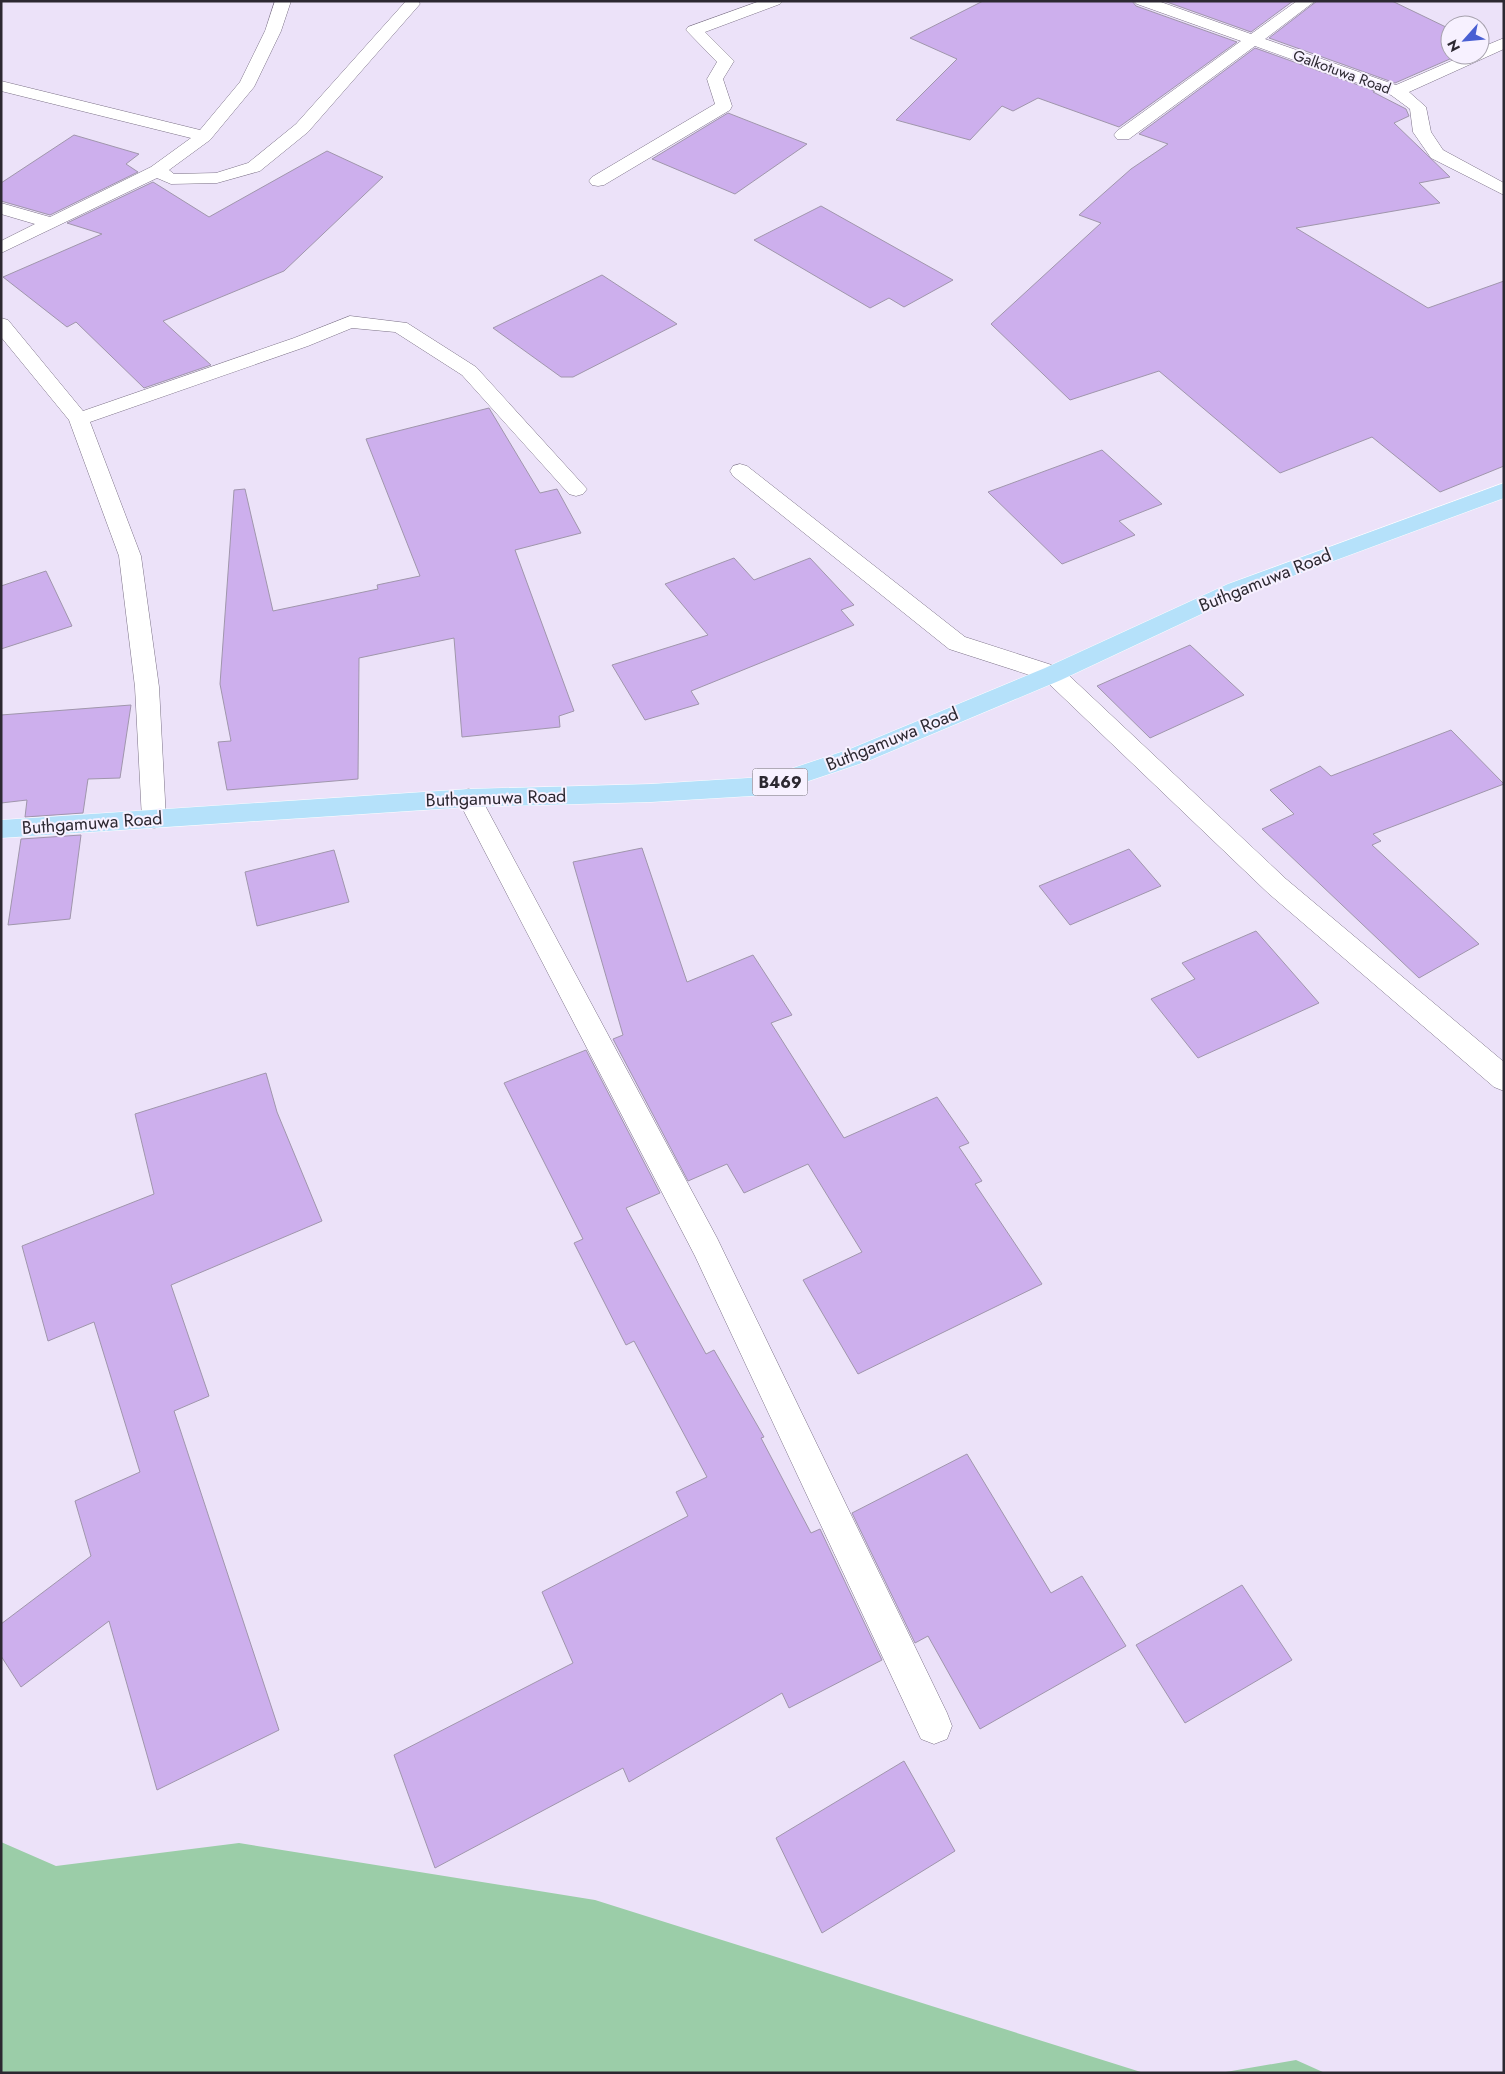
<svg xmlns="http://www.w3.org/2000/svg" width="1505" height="2074" font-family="Jost,sans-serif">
<rect width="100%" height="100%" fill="#ece2f9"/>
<g fill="#9bcda8">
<path d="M1 1842 56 1866 239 1843 595 1900 1144 2073H1Z"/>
<path d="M1296 2060 1325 2073H1220Z"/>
</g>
<g fill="#cdafed" stroke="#a096ac">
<path d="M983 1H1132L1136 6 1237 42 1119 127 1038 98 1013 111 1002 106 970 140 896 120 957 59 910 38Z"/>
<path d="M1164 1H1293L1251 32Z"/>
<path d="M1317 1H1392L1450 29V55H1459L1395 83 1269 38Z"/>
<path d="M1255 48 1375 91 1373 92 1406 109 1409 116 1394 123 1450 177 1419 183 1440 203 1296 228 1428 308 1504 281V466L1440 492 1372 437 1280 473 1159 371 1070 400 991 324 1101 223 1079 215 1131 169 1168 144 1139 134Z"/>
<path d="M728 113 807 144 735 194 652 159Z"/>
<path d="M74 135 139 154 126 164 138 172 50 215 1 201V183Z"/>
<path d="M327 151 383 177 284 271 163 321 211 365 144 388 76 322 67 327 3 277 102 234 67 223 153 182 209 217Z"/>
<path d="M821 206 953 280 904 307 889 298 870 308 754 240Z"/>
<path d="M602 275 677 324 573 377H561L493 328Z"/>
<path d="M489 408 540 493 557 489 581 533 515 550 574 711 559 716 560 727 462 737 454 638 359 658 358 779 227 790 218 742 231 741 220 684 234 490 245 489 273 611 378 589 377 585 420 576 366 439Z"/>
<path d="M1102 450 1162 504 1119 521 1135 535 1062 564 988 492Z"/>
<path d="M734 558 754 580 810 558 854 605 841 610 854 625 691 691 699 704 645 720 612 665 708 635 665 584Z"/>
<path d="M46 571 72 626 1 649V586Z"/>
<path d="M1190 645 1244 695 1150 738 1097 686Z"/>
<path d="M131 705 120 778 88 779 83 813 25 817 27 800 1 803V715Z"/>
<path d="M1451 730 1504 784 1373 834 1381 841 1372 845 1479 944 1419 978 1262 829 1294 814 1270 790 1320 766 1331 776Z"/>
<path d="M81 835 70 919 8 925 21 839Z"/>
<path d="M642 848 687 982 753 955 792 1015 771 1023 844 1138 937 1097 969 1143 959 1147 982 1181 975 1184 1042 1284 858 1374 803 1280 862 1252 808 1164 744 1193 727 1164 688 1181 613 1039 623 1035 573 862Z"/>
<path d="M1129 849 1161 886 1070 925 1039 886Z"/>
<path d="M334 850 349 902 257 926 245 872Z"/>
<path d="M1256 931 1319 1003 1198 1058 1151 999 1195 979 1182 963Z"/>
<path d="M586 1050 660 1193 626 1208 706 1354 714 1350 764 1437 761 1438 811 1533 820 1529 882 1660 789 1708 782 1693 629 1782 623 1768 435 1868 394 1755 573 1663 542 1592 688 1516 676 1492 707 1477 634 1341 626 1345 574 1243 583 1239 504 1083Z"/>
<path d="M266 1073 277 1112 322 1221 171 1285 209 1396 174 1411 279 1730 157 1790 109 1621 21 1687 1 1656V1624L91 1556 75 1501 140 1472 94 1322 48 1341 22 1246 154 1194 135 1114Z"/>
<path d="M967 1454 1051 1593 1082 1576 1126 1646 980 1729 928 1636 915 1643 852 1513Z"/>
<path d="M1242 1585 1292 1660 1185 1723 1136 1645Z"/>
<path d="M904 1761 955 1851 822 1933 776 1838Z"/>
</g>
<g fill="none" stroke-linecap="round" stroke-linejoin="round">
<g stroke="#7c7287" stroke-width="1">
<g id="minor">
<path d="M275 1H291L281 31 254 87 210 140 169 170 174 174 216 173 248 163 296 124 406 1H418L420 4 308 132 260 171 217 183 171 184 157 178 1 253V241L35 224 1 214V203L50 217 151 167 191 138 1 91V81L200 130 240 82 265 31Z"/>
<path d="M760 1H783L780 4 705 32 734 61 723 79 732 106 730 110 604 185 598 186 592 185 589 181 592 177 715 104 707 79 717 62 686 30 688 27Z"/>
<path d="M1134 1H1158L1251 34 1297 1H1315L1265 39 1396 85 1465 55H1480V48L1504 38V49L1409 92 1426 107 1431 132 1443 150 1504 183V195L1431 158 1413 132 1410 109 1391 95 1255 46 1129 139H1117L1114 135 1117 131 1241 41 1137 4Z"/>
<path d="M350 316 407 323 476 367 587 489 583 494 576 496 569 494 462 375 395 332 352 328 308 346 90 422 141 556 159 687 166 819 163 826 154 828 145 826 142 819 135 687 119 556 69 420 1 337V318L8 320 83 411 294 338Z"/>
<path d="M740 464 747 466 965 637 1061 668 1286 879 1504 1062V1091L1494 1087 1268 893 1045 680 949 649 733 476 730 471 733 466Z"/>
<path d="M469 789 478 792 481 798 717 1238 947 1713 952 1726 947 1739 934 1744 921 1739 695 1256 457 798 460 792Z"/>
</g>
</g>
<g stroke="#fff" stroke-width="1">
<path id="major" d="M1504 483V498L1244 594 1061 680 868 761 767 795 651 802 469 807 1 838V820L469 789 651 784 766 777 850 749 1045 668 1228 584Z"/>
</g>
<use href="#minor" fill="#fff" fill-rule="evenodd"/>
<use href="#major" fill="#b5e1fa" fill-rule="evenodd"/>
</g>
<g text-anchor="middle" stroke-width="4" stroke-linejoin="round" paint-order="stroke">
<g font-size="15" fill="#2c2831" stroke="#f7f1ff">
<text transform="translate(1342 72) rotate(20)" y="5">Galkotuwa Road</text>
</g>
<rect fill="#f7f1ff" stroke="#69646f" stroke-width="1" x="752.5" y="768.5" width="55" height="27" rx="4"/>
<g font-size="16" font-weight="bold" fill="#2c2831">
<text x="780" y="788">B469</text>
</g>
<g font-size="18" fill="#2c2831" stroke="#f7f1ff">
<text transform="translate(1265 580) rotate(-22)" y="6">Buthgamuwa Road</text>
<text transform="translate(892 739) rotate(-22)" y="6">Buthgamuwa Road</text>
<text transform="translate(496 798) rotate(-2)" y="6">Buthgamuwa Road</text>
<text transform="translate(92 823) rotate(-4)" y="6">Buthgamuwa Road</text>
</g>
</g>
<rect width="1505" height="2074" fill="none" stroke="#2c2831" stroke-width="5"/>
<g transform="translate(1465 40) rotate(243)"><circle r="24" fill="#f7f1ff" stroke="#a6a1ad"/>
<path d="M0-4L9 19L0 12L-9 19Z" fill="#495fd3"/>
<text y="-8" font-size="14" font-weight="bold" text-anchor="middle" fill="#2c2831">N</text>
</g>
</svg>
